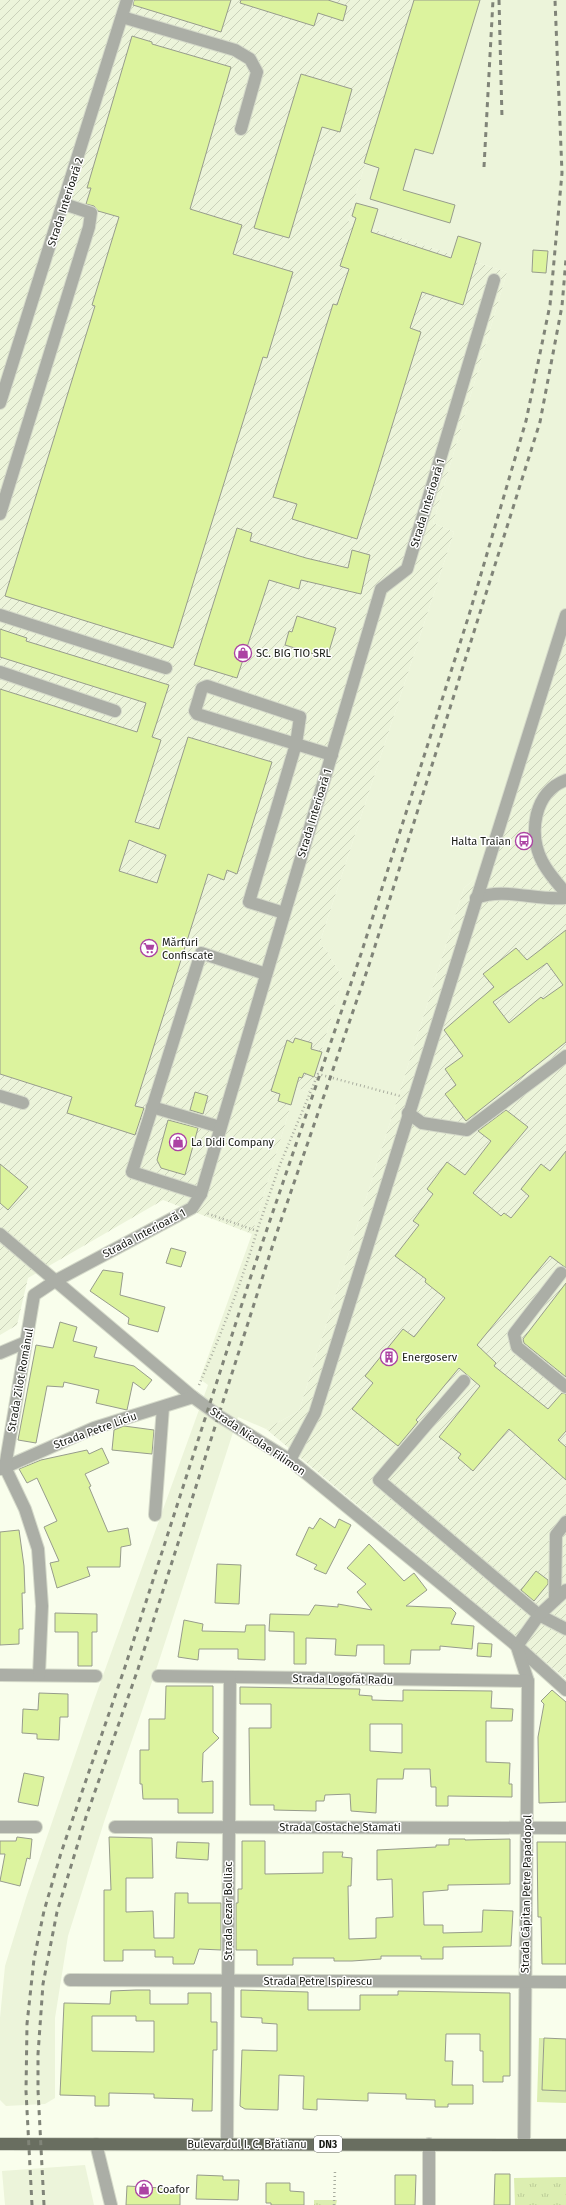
<svg xmlns="http://www.w3.org/2000/svg" width="566" height="2205" font-family="'Fira Sans',sans-serif">
<defs>
<pattern id="industrial-furrows" width="10" height="10" patternUnits="userSpaceOnUse"><rect width="10" height="10" fill="#ecf4da"/><path d="M-1 1l2-2M0 10L10 0M9 11l2-2" fill="none" stroke="#cad1ba"/></pattern>
<pattern id="grass-tufts" width="24" height="20" patternUnits="userSpaceOnUse"><rect width="24" height="20" fill="#dceeb1"/><path d="M3 7l-1-3M5 7V3M7 7l1-3M15 17l-1-3M17 17v-4M19 17l1-3" fill="none" stroke="#bccc97"/></pattern>
</defs>
<rect width="100%" height="100%" fill="#f9feec"/>
<g fill="#ecf4da">
<path d="M414 0H566V636L491 865 464 888 299 1411 266 1429 238 1417 158 1664 105 1819 68 1936 55 2018V2098L45 2104 6 2106 0 2100V2018L5 1966 26 1898 93 1703 208 1385 200 1379 252 1234 296 1088 309 1092 343 979 325 948 319 945 454 532 433 523 507 272 348 221Z"/>
<path d="M85 2165 94 2205H5L2 2171Z"/>
</g>
<g fill="url(#industrial-furrows)">
<path d="M0 0H414L348 221 507 272 433 523 454 532 319 945 325 948 343 979 309 1092 296 1088 252 1234 163 1200 28 1278 17 1325 0 1335Z"/>
<path d="M566 636V1679L266 1429 299 1411 464 888 491 865Z"/>
</g>
<g fill="url(#grass-tufts)">
<path d="M566 2177V2205H515L514 2178Z"/>
<path d="M314 2200H337L336 2205H314Z"/>
</g>
<path fill="#dceeb1" d="M539 2038H544L542 2090 566 2091V2103L537 2102Z"/>
<g fill="#dcf39e" stroke="#979c8c" fill-rule="evenodd">
<path d="M134 0H231L221 32 133 5Z"/>
<path d="M241 0H328L347 6 343 21 318 13 314 26 240 3Z"/>
<path d="M414 0H480L433 154 415 149 403 190 455 205 450 223 370 199 379 168 364 163Z"/>
<path d="M132 36 152 42V44L231 67 190 209 242 225 233 254 293 272 267 358 263 357 173 648 5 596 95 306 92 305 119 217 98 211 94 206 86 204 91 188H87Z"/>
<path d="M301 74 352 89 340 132 322 127 289 238 254 228Z"/>
<path d="M356 203 378 209 371 232 451 258 458 236 481 243 463 305 422 292 410 328 421 332 357 539 292 519 297 504 273 497 333 304 337 305 349 269 340 266 356 218 352 216Z"/>
<path d="M533 250 548 251 546 273 532 272Z"/>
<path d="M237 528 252 533 250 541 306 558 348 568 352 550 370 555 361 594 301 580 299 589 269 580 237 678 194 665Z"/>
<path d="M297 616 336 628 327 658 285 645 289 631 292 632Z"/>
<path d="M0 629 27 638 26 641 169 685 152 737 161 740 135 822 159 829 188 737 272 762 237 874 227 870 224 880 208 874 135 1106 144 1108 135 1135 67 1113 72 1097 0 1074V689L137 732 146 703 0 657ZM129 840 166 855 157 883 119 871Z"/>
<path d="M566 930V1042L466 1121 445 1094 456 1085 445 1069 463 1056 444 1030 494 987 483 974 516 948 527 960ZM547 963 563 985 543 999 541 997 509 1023 493 1002Z"/>
<path d="M295 1038 312 1043 311 1049 322 1052 314 1077 304 1073 302 1078 299 1077 291 1105 278 1101 280 1094 271 1091 287 1040 293 1043Z"/>
<path d="M195 1092 208 1096 203 1114 190 1110Z"/>
<path d="M506 1110 528 1127 473 1193 501 1216 504 1213 511 1218 529 1196 521 1189 541 1164 550 1171 566 1151V1268L550 1256 477 1345 496 1363 494 1366 548 1409 562 1393 566 1394V1431L558 1440 566 1447V1480L509 1429 473 1471 458 1458 461 1454 439 1437 480 1386 459 1368 416 1420 418 1422 398 1446 352 1409 373 1383 365 1376 403 1329 414 1337 445 1298 425 1282 426 1279 395 1256 419 1225 413 1221 433 1194 427 1189 447 1162 465 1175 491 1141 478 1131Z"/>
<path d="M168 1120 198 1128 185 1175 161 1168 157 1160Z"/>
<path d="M0 1164 28 1187 8 1210 0 1203Z"/>
<path d="M171 1248 186 1252 181 1267 166 1263Z"/>
<path d="M103 1270 123 1273 120 1295 165 1307 158 1332 128 1324 129 1318 90 1291Z"/>
<path d="M566 1283V1377L524 1343 523 1339Z"/>
<path d="M60 1322 77 1327 73 1341 97 1347 94 1357 134 1366 152 1380 144 1390 133 1382 127 1410 96 1403 99 1390 64 1382 63 1387 47 1386 36 1443 18 1440 36 1345 53 1348Z"/>
<path d="M124 1426 154 1430 152 1454 112 1450 114 1430Z"/>
<path d="M102 1448 109 1463 85 1474 91 1486 89 1487 108 1532 128 1528 131 1545 121 1547 120 1567H87L90 1576 57 1588 50 1563 59 1561 44 1527 57 1521 37 1478 27 1483 19 1469 41 1460 87 1450 89 1454Z"/>
<path d="M320 1518 335 1528 339 1519 351 1525 326 1574 314 1569 317 1565 296 1555 309 1527 313 1529Z"/>
<path d="M19 1530 24 1566 25 1593H22L23 1629H19V1644L0 1645V1532Z"/>
<path d="M369 1544 404 1581 414 1573 427 1590 406 1606 451 1608 456 1613 451 1624 474 1626 472 1649 440 1646V1650H411L410 1664H384V1645H357L356 1656 335 1655 336 1639 306 1638V1664H294V1632L269 1631 270 1614 309 1615 315 1605 338 1607V1604L372 1610 357 1592 366 1584 347 1568Z"/>
<path d="M217 1564 241 1565 239 1604 215 1603Z"/>
<path d="M536 1571 548 1580V1584L534 1601 521 1590Z"/>
<path d="M55 1613 97 1614V1632H92V1666H78V1632H55Z"/>
<path d="M184 1620 203 1624 202 1631 245 1632 246 1625H265V1660L238 1659V1649H199L198 1660 178 1657Z"/>
<path d="M478 1643 492 1644 491 1657 477 1656Z"/>
<path d="M166 1686H213V1732L219 1738 203 1753 202 1782 213 1781V1813H178V1799H143L142 1784H140V1750H149V1719H165Z"/>
<path d="M240 1687 360 1689 359 1695 372 1696V1700L403 1701V1690L492 1691 491 1708 513 1709 512 1721H486V1762L510 1763 509 1784H512V1797L448 1796V1806H436V1787H431L430 1769H404L403 1779H377L376 1813 351 1811 350 1794 325 1795 324 1801H316V1811L274 1810V1805H250L249 1728H271V1704H240ZM370 1724H402V1753L370 1751Z"/>
<path d="M552 1690 566 1702V1802L539 1803 538 1737 544 1704 541 1701Z"/>
<path d="M39 1693 68 1694V1717H60L59 1740 37 1739V1734L22 1733 23 1709 38 1710Z"/>
<path d="M24 1773 44 1777 38 1806 18 1802Z"/>
<path d="M17 1837 32 1839 30 1859 27 1858 20 1886 0 1881 5 1854H0V1841H16Z"/>
<path d="M109 1837 152 1838 153 1878H126V1912L153 1911 154 1938H174L175 1893H188V1903H221V1950L199 1949 194 1964H173V1957H155V1950H123V1961H104V1890H111Z"/>
<path d="M449 1839H465V1840L510 1839V1884L448 1885V1890L423 1892 424 1925H443V1933L482 1932 483 1910 513 1911 511 1946 443 1947V1959H421V1956H381V1959L352 1961H334V1958H293V1965H257V1950H236V1903H238V1889H242V1841H265V1874L323 1873V1852H343L342 1857 352 1858 351 1886H348L349 1939 376 1938V1918L393 1917 392 1879 377 1880V1850L436 1847V1845H449Z"/>
<path d="M177 1842 209 1843 208 1860 176 1858Z"/>
<path d="M537 1842H566V1964H542L541 1917H538Z"/>
<path d="M136 1990H150V2004H188V1993H211V2022H217V2050H213L212 2111H192L193 2099 154 2098V2094L109 2093V2106H95V2096L60 2095 64 2003 110 2004 111 1991ZM92 2016H136V2021H154V2052L92 2051Z"/>
<path d="M241 1990 308 1992V2010H360V1995H398V1991L510 1993V2076H503V2082H483V2051H480V2034H446L445 2061H453L452 2085H473V2104H448V2107H435V2100L406 2099V2094L368 2093V2101L317 2099V2110L303 2109 304 2076 279 2075 278 2110 245 2109 240 2106 242 2050 277 2051V2024L262 2023V2018L241 2017Z"/>
<path d="M544 2038 566 2039V2091L542 2090Z"/>
<path d="M495 2174H510V2205H494Z"/>
<path d="M197 2175 223 2176V2180H239L238 2200 196 2199Z"/>
<path d="M395 2175H416L415 2205H395Z"/>
<path d="M266 2183H290V2191L304 2192V2205H271V2203H266Z"/>
<path d="M127 2186 180 2189V2205H126Z"/>
</g>
<g fill="none" stroke-linecap="round" stroke-linejoin="round">
<g stroke="#d5daca" stroke-width="14">
<g id="minor">
<path d="M122 17 235 50 250 59 257 72 241 129"/>
<path d="M0 403 127 0"/>
<path d="M0 514 89 227 91 213 64 204"/>
<path d="M0 615 166 668"/>
<path d="M0 672 115 711"/>
<path d="M566 780C534 792 528 833 542 861 548 873 557 883 566 893"/>
<path d="M476 898C504 887 536 901 566 898"/>
<path d="M284 913 249 902 296 744 300 717 207 686 202 688 195 711 197 714 332 755"/>
<path d="M0 1096 23 1103"/>
<path d="M152 1107 220 1127"/>
<path d="M408 1113 422 1123 467 1130 566 1056"/>
<path d="M201 1194 132 1172 201 953 266 974"/>
<path d="M0 1234 193 1397 219 1416 290 1460 517 1646 566 1690"/>
<path d="M561 1273 514 1334 517 1347 566 1387"/>
<path d="M0 1353 26 1342"/>
<path d="M464 1381 379 1480 539 1615 566 1629"/>
<path d="M290 1460 315 1413 566 615"/>
<path d="M1 1469 94 1428 193 1397"/>
<path d="M155 1515 163 1407"/>
<path d="M555 1600 556 1535 566 1522"/>
<path d="M517 1646 539 1615 566 1590"/>
<path d="M517 1647 528 1681 524 2145"/>
<path d="M0 1675 96 1676"/>
<path d="M39 1675 42 1606 38 1549 25 1509 5 1467 34 1295 55 1281 192 1208 201 1194 381 589 407 569 494 280"/>
<path d="M158 1676 528 1681"/>
<path d="M0 1827H36"/>
<path d="M115 1827 566 1828"/>
<path d="M70 1980 566 1982"/>
<path d="M96 2144 111 2205"/>
<path d="M227 2144 230 1677"/>
<path d="M429 2144V2205"/>
</g>
</g>
<g stroke="#d5daca" stroke-width="14">
<path id="major" d="M0 2144 566 2145"/>
</g>
<g stroke="#a8ac9e" stroke-width="2.5" stroke-dasharray="1 3" stroke-linecap="butt">
<path d="M257 1231 279 1167 318 1074 400 1096"/>
<path d="M199 1385C221 1334 241 1284 257 1231L206 1213"/>
<path d="M334 2205 335 2171"/>
</g>
<use href="#minor" stroke="#abaea6" stroke-width="12"/>
<use href="#major" stroke="#696e60" stroke-width="12"/>
<g stroke="#808478" stroke-width="3" stroke-dasharray="5 5" stroke-linecap="butt">
<path d="M499 0 502 118"/>
<path d="M484 167 493 0"/>
<path d="M32 2205 26 2091 27 2024 34 1959 44 1911 61 1853 125 1667 250 1279 361 954 469 615 526 421 550 305 562 173 555 0"/>
<path d="M44 2205 38 2090V2054L43 1984 57 1912 86 1817 138 1669 275 1238 370 962 540 422 562 306 566 259"/>
</g>
</g>
<defs>
<g id="shop-ring" transform="scale(0.9)"><circle r="9.5" fill="#fff" stroke="#ac42a3" stroke-width="1.5"/><path d="M-5-2.5h2.3a2.7 3.5 0 0 1 5.4 0H5L5.5 6h-11ZM-1.5-2.5h3a1.5 2.3 0 0 0-3 0Z" fill="#ac42a3"/></g>
<g id="bus-ring" transform="scale(0.9)"><circle r="9.5" fill="#fff" stroke="#ac42a3" stroke-width="1.5"/><path d="M-5-6H5V4H4V6H2V4H-2V6H-4V4H-5ZM-3.5-4V0h7V-4ZM-3.5 1.2v1.5H-2V1.2ZM2 1.2v1.5H3.5V1.2Z" fill="#ac42a3"/></g>
<g id="supermarket-ring" transform="scale(0.9)"><circle r="9.5" fill="#fff" stroke="#ac42a3" stroke-width="1.5"/><path d="M-6-5.5h2.5l.6 2H6L4.5 2H-2.5L-4.4-4H-6ZM-1.5 3.2a1.3 1.3 0 1 0 .1 0ZM3 3.2a1.3 1.3 0 1 0 .1 0Z" fill="#ac42a3"/></g>
<g id="building-ring" transform="scale(0.9)"><circle r="9.5" fill="#fff" stroke="#ac42a3" stroke-width="1.5"/><path d="M-4-6H4V6H1V3H-1V6H-4ZM-2.5-4.3h1.7v1.8h-1.7ZM.8-4.3h1.7v1.8H.8ZM-2.5-1h1.7V.8h-1.7ZM.8-1h1.7V.8H.8Z" fill="#ac42a3"/></g>
</defs>
<g fill-rule="evenodd">
<use href="#shop-ring" x="243" y="653"/>
<use href="#bus-ring" x="524" y="841"/>
<use href="#supermarket-ring" x="149" y="948"/>
<use href="#shop-ring" x="178" y="1142"/>
<use href="#building-ring" x="389" y="1357"/>
<use href="#shop-ring" x="144" y="2189"/>
</g>
<g text-anchor="middle" stroke-width="3" stroke-linejoin="round" paint-order="stroke">
<rect fill="#fff" stroke="#5e5f5b" stroke-width="1" x="314" y="2136" width="28" height="16" rx="3"/>
<g font-size="10" font-weight="bold" fill="#191b15">
<text x="328" y="2148">DN3</text>
</g>
<g font-size="11" fill="#191b15" stroke="#fff">
<text transform="translate(65 202) rotate(-72)" y="4">Strada Interioară 2</text>
<text transform="translate(427 503) rotate(-73)" y="4">Strada Interioară 1</text>
<text transform="translate(314 813) rotate(-73)" y="4">Strada Interioară 1</text>
<text transform="translate(144 1233) rotate(-28)" y="4">Strada Interioară 1</text>
<text transform="translate(20 1380) rotate(-80)" y="4">Strada Zilot Românul</text>
<text transform="translate(95 1430) rotate(-20)" y="4">Strada Petre Liciu</text>
<text transform="translate(258 1441) rotate(34)" y="4">Strada Nicolae Filimon</text>
<text transform="translate(343 1679) rotate(1)" y="4">Strada Logofăt Radu</text>
<text x="340" y="1831">Strada Costache Stamati</text>
<text transform="translate(526 1894) rotate(-89)" y="4">Strada Căpitan Petre Papadopol</text>
<text transform="translate(228 1911) rotate(-90)" y="4">Strada Cezar Bolliac</text>
<text x="318" y="1985">Strada Petre Ispirescu</text>
<text x="247" y="2148">Bulevardul I. C. Brătianu</text>
</g>
<g font-size="11" fill="#191b15" stroke="#fff" text-anchor="start">
<text x="256" y="657">SC. BIG TIO SRL</text>
<text x="511" y="845" text-anchor="end">Halta Traian</text>
<text x="162" y="946">Mărfuri<tspan x="162" dy="13">Confiscate</tspan></text>
<text x="191" y="1146">La Didi Company</text>
<text x="402" y="1361">Energoserv</text>
<text x="157" y="2193">Coafor</text>
</g>
</g>
</svg>
